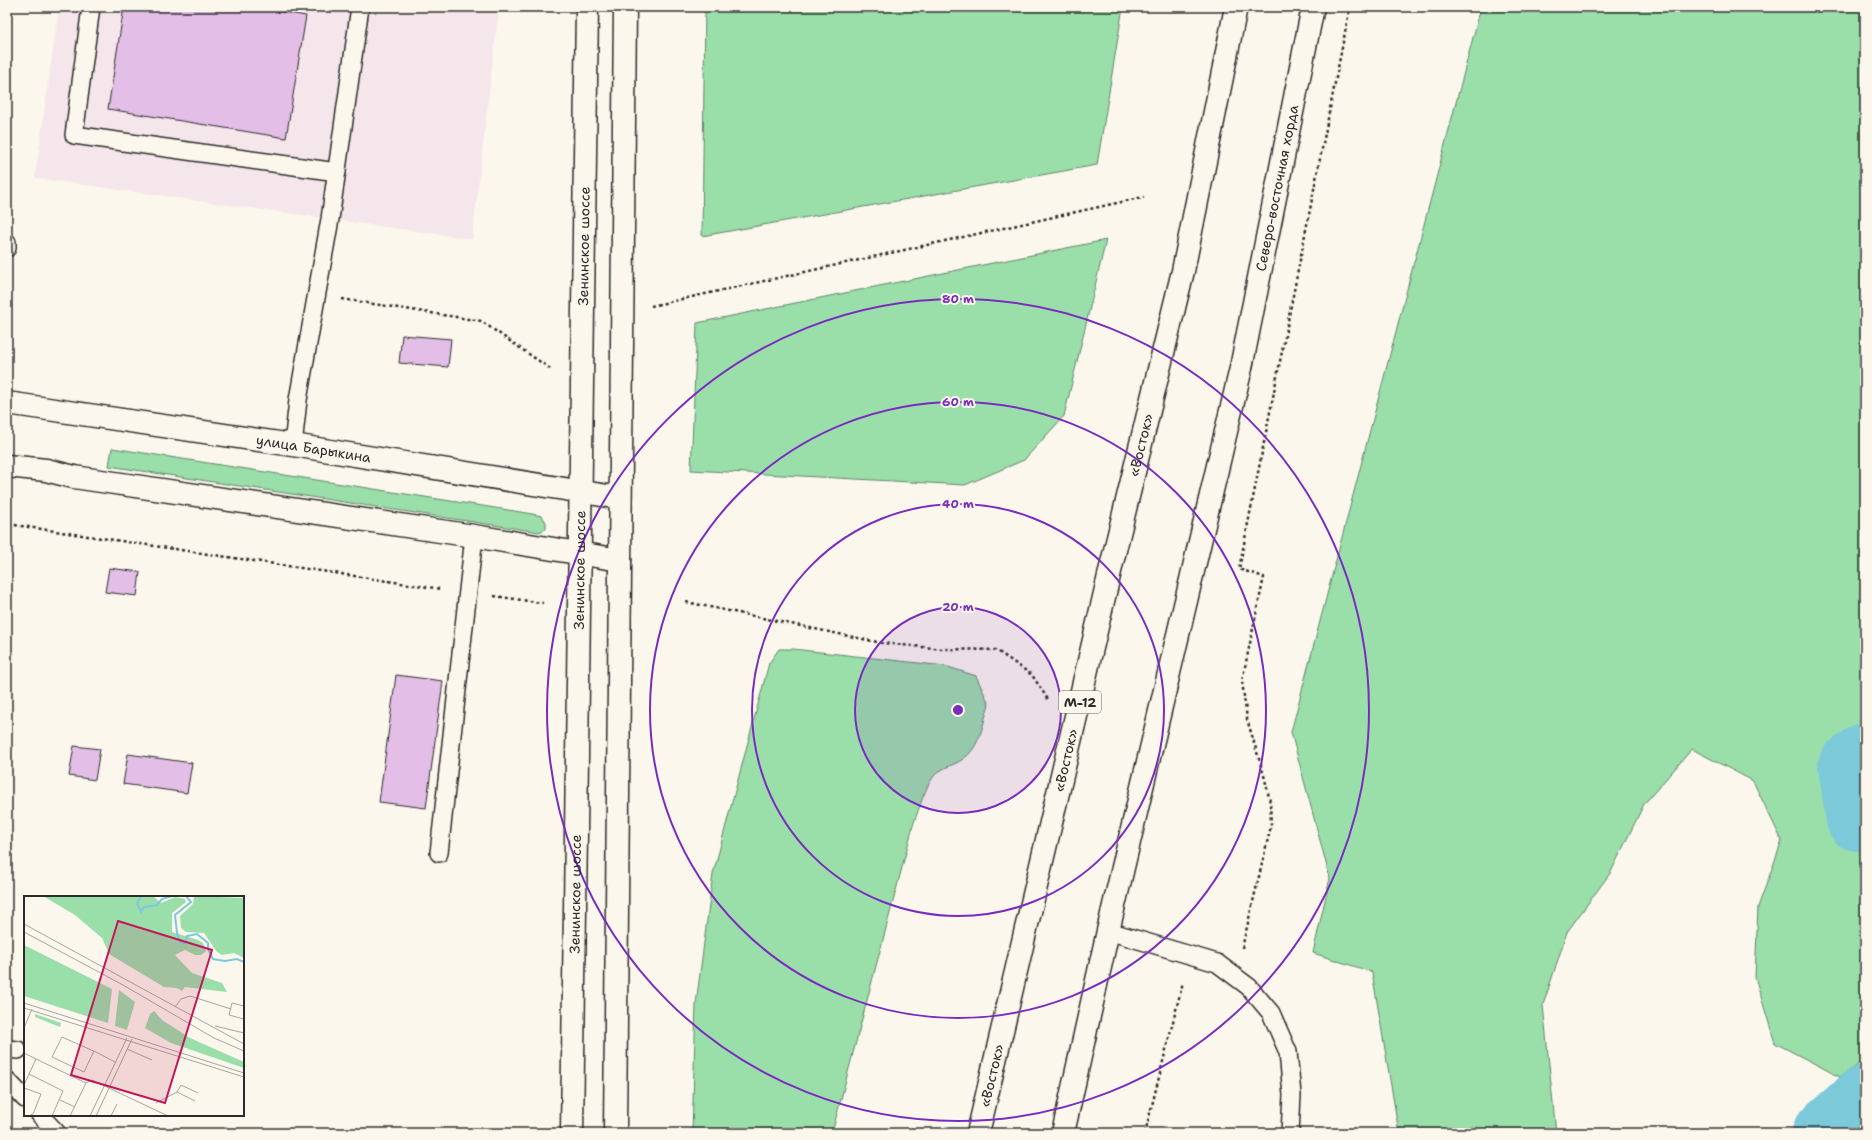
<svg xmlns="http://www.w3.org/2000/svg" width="1872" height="1140" font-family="'Shantell Sans',sans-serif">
<rect width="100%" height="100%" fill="#fbf7ec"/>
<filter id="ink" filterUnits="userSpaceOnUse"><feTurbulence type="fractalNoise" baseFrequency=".025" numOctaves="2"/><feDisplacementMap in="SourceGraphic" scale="8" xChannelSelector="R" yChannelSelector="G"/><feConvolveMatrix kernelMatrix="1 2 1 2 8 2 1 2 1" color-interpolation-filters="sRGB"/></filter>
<g filter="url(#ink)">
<path fill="#f4e6ea" d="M59 7H499L472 239 35 178Z"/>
<g fill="#9adeaa" stroke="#62846a">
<path d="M705 7H1123L1097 165 702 236Z"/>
<path d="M1481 7H1865V1060L1840 1077 1775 1043 1755 977 1758 907 1782 841 1753 781 1692 749 1644 804 1611 872 1567 932 1543 1005 1556 1133H1399L1372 972 1313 953 1330 878 1291 732Z"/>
<path d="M1106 240 1064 416 1024 460 965 485 691 470 697 323Z"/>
<path d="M112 448 527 513 542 516 546 522V529L539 532 109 466Z"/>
<path d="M779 649H793L945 666 976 676 989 704C983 723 980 748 963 759 955 765 940 768 934 776 924 789 920 807 914 822L832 1133H692L696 1004 713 874 769 663Z"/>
</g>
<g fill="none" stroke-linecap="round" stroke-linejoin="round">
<g stroke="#7cc9da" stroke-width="62">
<path d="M1865 754 1849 766 1857 820 1865 818"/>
<path d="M1823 1133 1865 1096"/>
</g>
</g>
<g fill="#e3bee7" stroke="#2b2b2b">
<path d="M124 7H254L306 16 286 138 108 109Z"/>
<path d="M402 335 451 339 448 367 399 363Z"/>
<path d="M109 568 140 572 137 596 105 592Z"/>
<path d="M396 675 443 681 426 808 379 802Z"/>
<path d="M74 746 100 749 95 780 69 776Z"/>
<path d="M128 754 192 763 187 793 123 784Z"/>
</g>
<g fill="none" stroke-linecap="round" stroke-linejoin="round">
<g stroke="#2b2b2b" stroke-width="20">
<g id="lane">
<path d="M91 7 74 135 337 172"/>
<path d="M7 242V248"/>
<path d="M293 445 298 400 330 219 360 7"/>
<path d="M439 853 474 536"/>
<path d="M1108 931 1217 963 1249 987 1271 1013 1288 1052 1292 1095 1290 1133"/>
<path d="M7 1049 18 1050"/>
<path d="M7 1080 25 1099"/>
<path d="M40 1115 57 1133"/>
</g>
</g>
<g stroke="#2b2b2b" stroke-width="25">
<g id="secondary">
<path id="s1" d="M7 403 293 445 620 498"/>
<path d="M7 466 46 470 74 477 474 536 620 560"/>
<path id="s2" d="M572 1133 587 7"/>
<path d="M615 1133 625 7"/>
</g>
</g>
<g stroke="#2b2b2b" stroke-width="25">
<g id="highway">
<path id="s3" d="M978 1133 1116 546 1183 271 1236 7"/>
<path id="s4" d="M1063 1133 1108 931 1241 368 1313 7"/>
</g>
</g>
<g stroke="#2b2b2b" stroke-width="2.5" stroke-dasharray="3 3" stroke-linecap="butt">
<path d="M342 299 481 321 552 370"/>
<path d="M651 306 1144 197"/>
<path d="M7 529 8 524 441 589"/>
<path d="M494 596 543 603"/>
<path d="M686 602 882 643 943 649 996 650 1032 675 1049 701"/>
<path d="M1242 948 1271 826 1270 802 1265 779 1247 719 1242 681 1264 577 1239 569 1350 7"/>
<path d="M1145 1133 1183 982"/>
</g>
<use href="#lane" stroke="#fbf7ec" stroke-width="17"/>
<use href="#secondary" stroke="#fbf7ec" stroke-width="22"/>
<use href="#highway" stroke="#fbf7ec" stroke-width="22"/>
</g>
</g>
<circle cx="958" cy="710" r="103" fill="#7b2cbf" fill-opacity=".12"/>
<g fill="none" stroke="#7b2cbf" stroke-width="2">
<circle cx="958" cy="710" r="103"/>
<circle cx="958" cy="710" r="206"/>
<circle cx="958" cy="710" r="308"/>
<circle cx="958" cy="710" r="411"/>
</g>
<g text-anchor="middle" stroke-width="4" stroke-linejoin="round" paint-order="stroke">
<rect fill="#fbf7ec" stroke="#696865" stroke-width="1" x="1059" y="691" width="42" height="22" rx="3"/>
<g font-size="13" font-weight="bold" fill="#2b2b2b">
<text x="1080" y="707">М-12</text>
</g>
<g font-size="14" fill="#2b2b2b" stroke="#fbf7ec">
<text dy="5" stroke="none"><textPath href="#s4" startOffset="969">Северо-восточная хорда</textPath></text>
<text dy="5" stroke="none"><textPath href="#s2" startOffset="887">Зенинское шоссе</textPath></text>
<text dy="5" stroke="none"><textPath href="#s3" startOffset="707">«Восток»</textPath></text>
<text dy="5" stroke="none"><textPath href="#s1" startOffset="310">улица Барыкина</textPath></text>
<text dy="5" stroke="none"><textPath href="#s2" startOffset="563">Зенинское шоссе</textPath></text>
<text dy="5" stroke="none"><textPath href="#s3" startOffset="383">«Восток»</textPath></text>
<text dy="5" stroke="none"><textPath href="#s2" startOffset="239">Зенинское шоссе</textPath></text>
<text dy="5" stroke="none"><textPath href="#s3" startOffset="59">«Восток»</textPath></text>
</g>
</g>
<g transform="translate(24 896)">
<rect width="220" height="220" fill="#fbf7ec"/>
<path d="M19 0H129L137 7 151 1 161 3 162 6 148 17V36L174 44 179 47 182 55 177 59H171L161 54 151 59 168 77 198 87 203 96 161 91 158 95 153 92 140 91 85 58 78 42 51 19ZM170 0 220 2V62L210 57 198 59 193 56 180 37 162 36 157 32 156 20 169 8ZM0 49 88 93 84 127 0 100ZM95 94 111 106 103 134 91 130ZM130 115 138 124 166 142 220 166V172L147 147 121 132 126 118ZM11 118 37 127 36 131 11 121Z" fill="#9adeaa"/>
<path fill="none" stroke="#7cc9da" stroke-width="2" d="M117 0 113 8 117 16 120 11 133 9 138 3 148 0M162 0 167 6 151 19 153 37 156 46 161 47 163 40 173 38 184 47V53L189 63 201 65 213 63 220 66"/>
<path fill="none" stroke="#a8a59f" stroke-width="1" d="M0 28 220 148M0 36 99 89 190 142 220 155M0 107 220 177M220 110 208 107 205 119 220 123M151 111 157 103 166 100 207 113M0 112 220 181M191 130 220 137M0 132 8 113M103 153 128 164M70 155 60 176 28 161 38 141 74 157 91 166M0 157 12 163M0 189 5 178M0 192 17 198 9 218 5 220M153 196 157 189 174 197M36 204 51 211M132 207 153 196 171 205M28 220 39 195 5 178 12 163 62 187M46 220 62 187 68 184 144 220M66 220 103 142M72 220 108 143M87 220 93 208"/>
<path fill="#c2185b" fill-opacity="0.15" stroke="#c2185b" stroke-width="2" d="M94 25 188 54 141 207 47 179Z"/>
<rect width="220" height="220" fill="none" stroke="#2b2b2b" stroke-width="2"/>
</g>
<circle cx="958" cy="710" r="6" fill="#7b2cbf" stroke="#fbf7ec" stroke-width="2"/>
<g font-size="12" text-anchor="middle" font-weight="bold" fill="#7b2cbf" stroke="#fbf7ec" stroke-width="4" stroke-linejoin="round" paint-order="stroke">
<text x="958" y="303">80 m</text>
<text x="958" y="406">60 m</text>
<text x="958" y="508">40 m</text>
<text x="958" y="611">20 m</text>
</g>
<rect width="1872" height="1140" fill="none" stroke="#fbf7ec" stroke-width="24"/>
<rect x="12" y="12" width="1848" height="1116" fill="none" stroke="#2b2b2b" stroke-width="1.5" filter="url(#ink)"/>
</svg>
